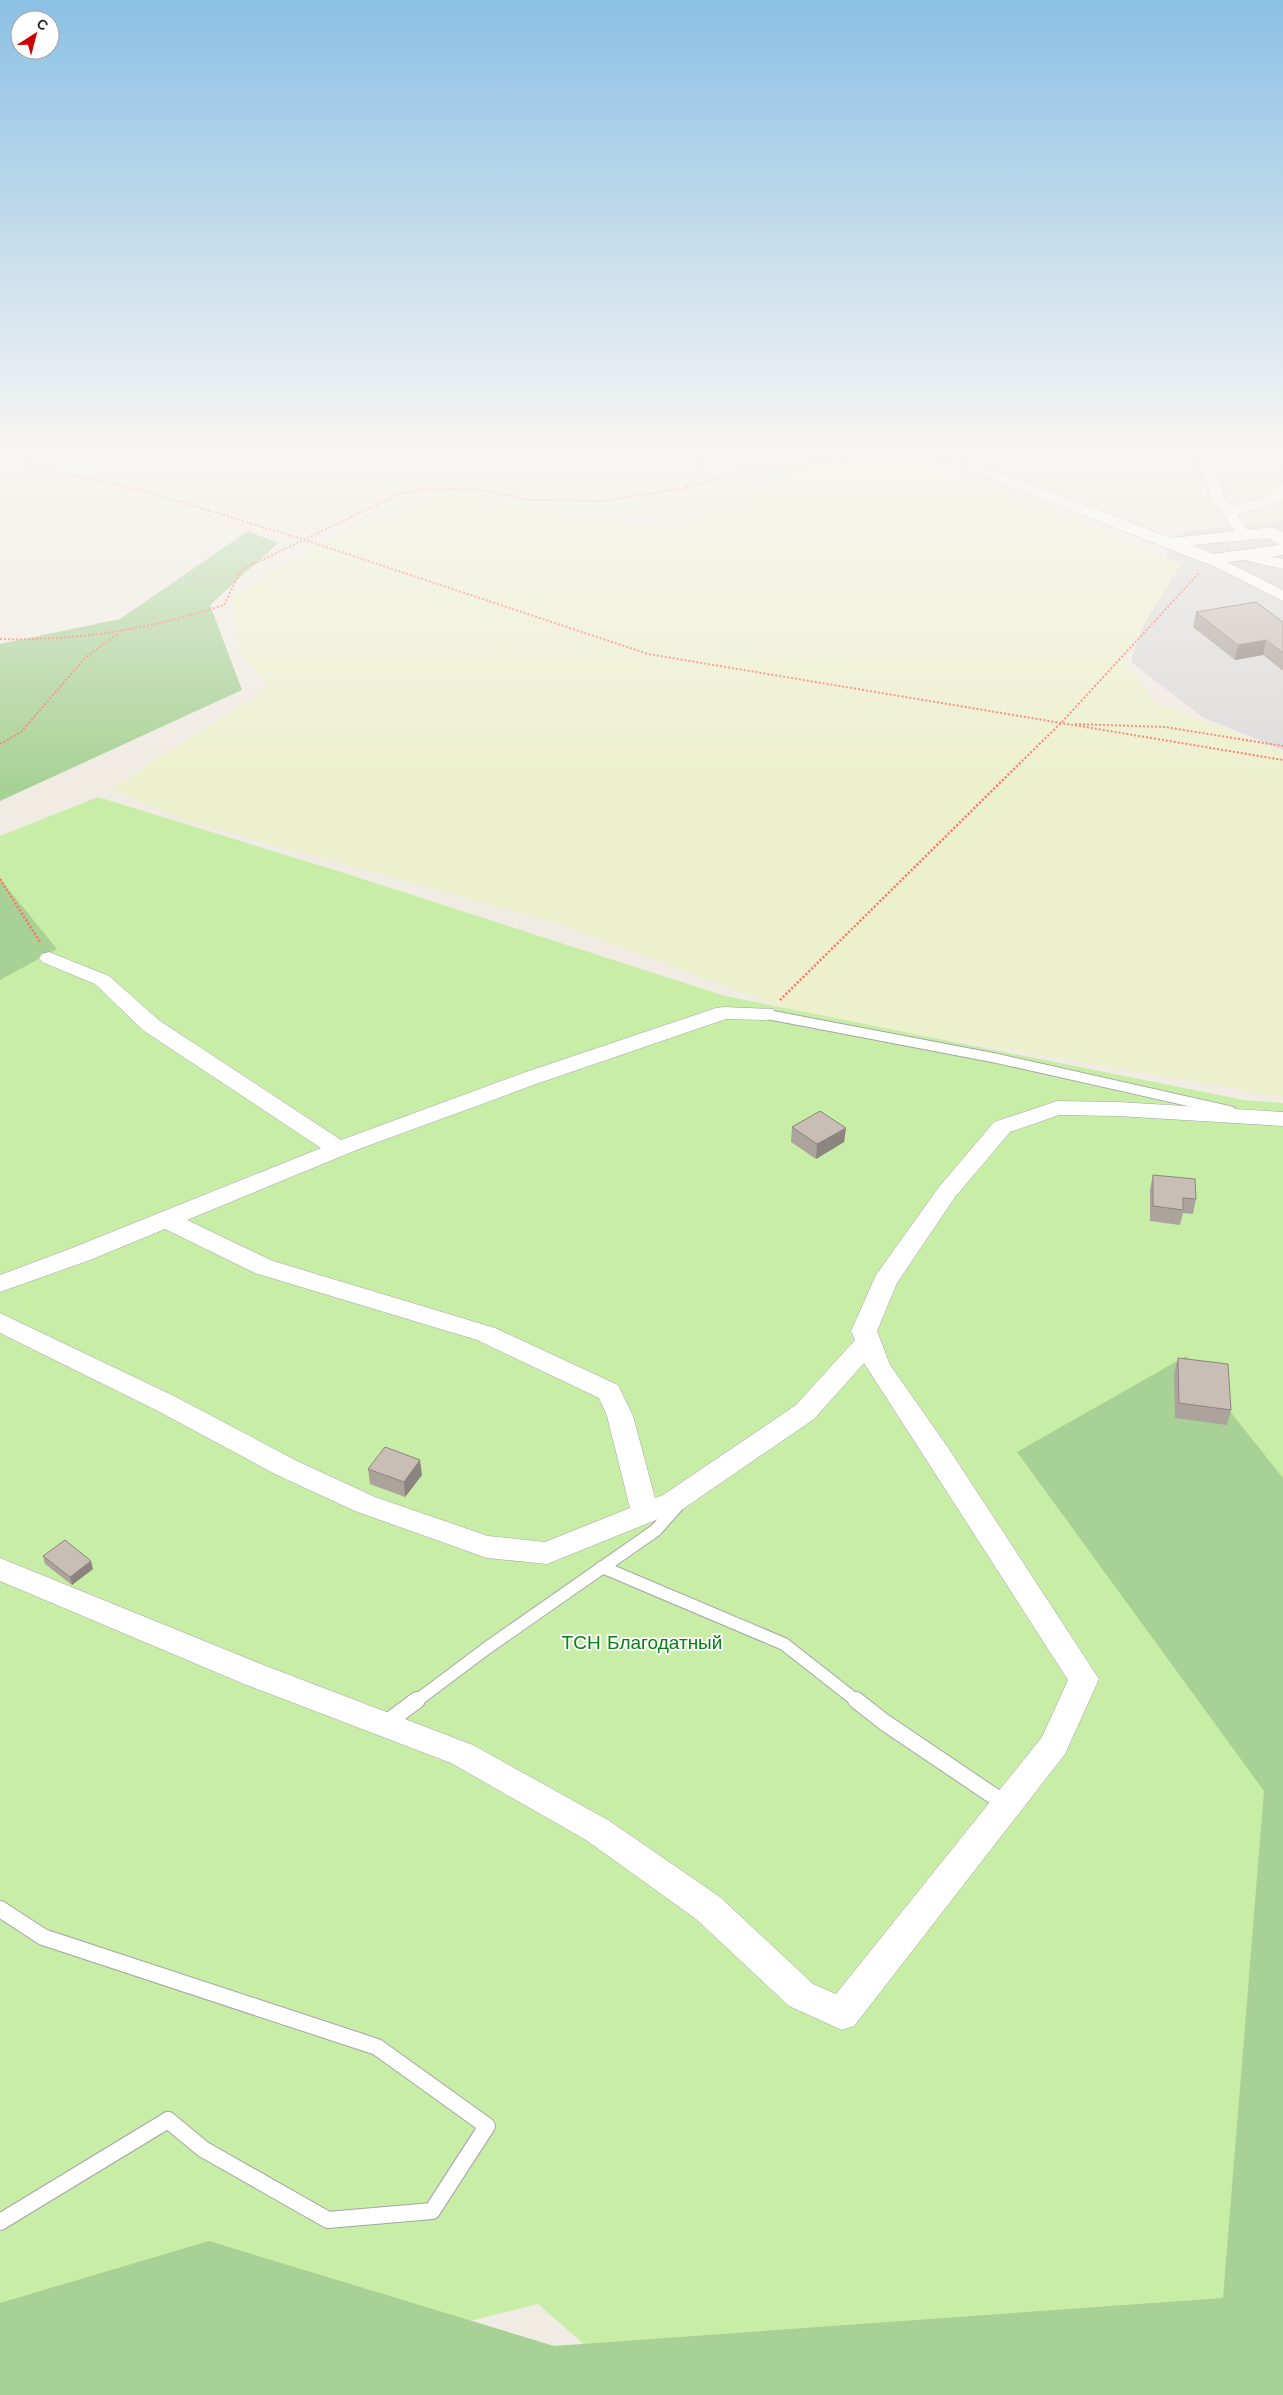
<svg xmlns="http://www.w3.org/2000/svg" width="1283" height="2395" font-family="'Work Sans',sans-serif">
<rect width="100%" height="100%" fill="#f0ebe3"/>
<path fill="#dcdbdb" d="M1283 521V750L1204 718 1131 662 1172 543 1184 531Z"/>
<path fill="#edf0cd" d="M843 453H901L1181 564 1123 659 1156 703 1283 751V1097L801 1014 553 922 182 819 111 789 268 687 239 650 232 597 314 546 446 488 576 515 674 528Z"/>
<path fill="#c8eda6" d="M98 797 344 873 725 996 1244 1100 1283 1103V2395H642L538 2304 218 2383 0 2395V836Z"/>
<g fill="#a7d195">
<path d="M248 531 278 543 210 605 242 690 0 801V644L120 619Z"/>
<path d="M0 879 57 949 0 980Z"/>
<path d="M1186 1356 1283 1478V2395H0V2303L209 2241 554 2346 1223 2298 1264 1791 1017 1452Z"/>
</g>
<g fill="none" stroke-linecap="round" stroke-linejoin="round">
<g stroke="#a5a5a5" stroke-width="11">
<path id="service-far2" d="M765 1014 995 1058 1231 1111"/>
</g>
<g stroke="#a5a5a5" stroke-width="14">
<g id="service-far1">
<path d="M602 1567 784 1644 858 1702"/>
<path d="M415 1702 487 1648 656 1530 679 1504"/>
</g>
</g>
<g stroke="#a5a5a5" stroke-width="18">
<g id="service">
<path d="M856 1700 884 1722 1007 1805"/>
<path d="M385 1724 417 1700"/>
<path d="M0 1909 43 1937 377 2047 487 2126 432 2211 328 2220 203 2149 168 2120 0 2222"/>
</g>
</g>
<g stroke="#a5a5a5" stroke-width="1">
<g id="minor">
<path d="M1195 453H1209L1225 498 1232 507 1269 496 1278 484 1283 483V497L1279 502 1237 515 1251 535 1249 538H1239L1211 498Z"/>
<path d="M1241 550 1283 559V569L1236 558 1233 555 1236 552Z"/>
<path d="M1211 554 1283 590V601L1206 562 1203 559 1206 556Z"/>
<path d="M49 952 109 976 160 1021 341 1140 523 1073 716 1008 724 1007 773 1009 776 1014 773 1019 765 1020 726 1019 539 1083 359 1149 187 1220 273 1261 495 1328 618 1385 633 1416 655 1498 663 1495 796 1405 855 1340 851 1331 876 1275 939 1187 994 1122 1057 1101 1118 1102 1283 1112V1126L1118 1116 1059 1115 1010 1132 955 1197 897 1283 877 1331 890 1365 949 1449 1099 1679 1065 1754 854 2026 842 2030 789 2006 696 1919 586 1840 451 1763 244 1684 0 1581V1558L266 1666 473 1745 608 1820 720 1897 813 1984 836 1994 1042 1737 1068 1680 864 1363 814 1419 683 1509 547 1564 487 1558 355 1511 275 1474 158 1411 0 1333V1313L176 1397 295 1460 375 1497 488 1536 545 1542 630 1508 607 1416 599 1398 477 1340 255 1273 165 1229 90 1260 0 1292V1275L72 1248 321 1148 144 1031 95 984 42 962 39 958 42 954Z"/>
</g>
</g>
<g stroke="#a5a5a5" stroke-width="1">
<path id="tertiary" d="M930 453H951L1171 538 1272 527 1283 532V555L1211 564 1205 563 932 456ZM1268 538 1279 545 1213 554 1192 545Z"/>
</g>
<g stroke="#ff7565" stroke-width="2" stroke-dasharray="2 2" stroke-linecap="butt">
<path d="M0 453 49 471 145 491 302 539 648 654 1283 760"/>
<path d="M686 488 755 466 803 465 872 453"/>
<path d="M0 639C77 641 151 629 224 605L241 570 399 494 428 488 479 490 529 500 602 501 685 488 703 464 696 453"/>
<path d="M1075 724 1165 727 1283 746"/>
<path d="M0 744 21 732 85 658 118 634"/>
<path d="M1019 764 1061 723 1199 573"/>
</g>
<g stroke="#ff7565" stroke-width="2.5" stroke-dasharray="2 2" stroke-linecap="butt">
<path d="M0 879 40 942"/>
<path d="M780 1000 1020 763"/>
</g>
<use href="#service-far2" stroke="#fff" stroke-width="9"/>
<use href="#service-far1" stroke="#fff" stroke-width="12"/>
<use href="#service" stroke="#fff" stroke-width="16"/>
<use href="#minor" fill="#fff" fill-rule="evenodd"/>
<use href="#tertiary" fill="#fff" fill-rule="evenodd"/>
</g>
<g fill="#aca39d">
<path d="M1196 612 1283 622V671L1263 655 1235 660 1193 627Z"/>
<path d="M792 1127 846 1128 844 1142 816 1159 791 1142Z"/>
<path d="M1153 1175 1196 1199 1193 1214 1183 1213 1180 1225 1150 1221V1189Z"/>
<path d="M1178 1358 1231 1410 1227 1425 1175 1418 1174 1373Z"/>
<path d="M368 1469 422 1475 405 1497 370 1484Z"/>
<path d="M43 1556 93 1569 72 1585 45 1564Z"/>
</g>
<g fill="#8c857f">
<path d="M1266 640 1263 655 1235 660 1238 645Z"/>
<path d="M846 1128 844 1142 816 1159 817 1144Z"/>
<path d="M420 1460 422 1475 405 1497 404 1482Z"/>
<path d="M91 1561 93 1569 72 1585 70 1577Z"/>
</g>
<g fill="#c8beb6" stroke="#8c857f">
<path d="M1256 602 1283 622V653L1266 640 1238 645 1196 612Z"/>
<path d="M820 1111 846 1128 817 1144 792 1127Z"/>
<path d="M1153 1175 1195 1179 1196 1199 1183 1198V1210L1153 1206Z"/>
<path d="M1178 1358 1228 1364 1231 1410 1179 1403Z"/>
<path d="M385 1447 420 1460 404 1482 368 1469Z"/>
<path d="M65 1540 91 1561 70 1577 43 1556Z"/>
</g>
<linearGradient id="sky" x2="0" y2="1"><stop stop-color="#8bc0e5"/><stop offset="0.57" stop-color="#f8f6f2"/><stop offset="1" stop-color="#f8f6f2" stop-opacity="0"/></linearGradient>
<rect width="1283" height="788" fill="url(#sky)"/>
<g text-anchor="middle" stroke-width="4" stroke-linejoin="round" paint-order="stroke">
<g font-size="19" fill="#058310" stroke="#fff">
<text x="642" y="1649">ТСН Благодатный</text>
</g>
</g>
<g transform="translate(35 35) rotate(36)"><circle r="24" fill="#ffffff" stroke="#a5a5a5"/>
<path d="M0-4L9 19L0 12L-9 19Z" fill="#cc0100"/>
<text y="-8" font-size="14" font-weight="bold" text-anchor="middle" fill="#1e1e1e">С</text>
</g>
</svg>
